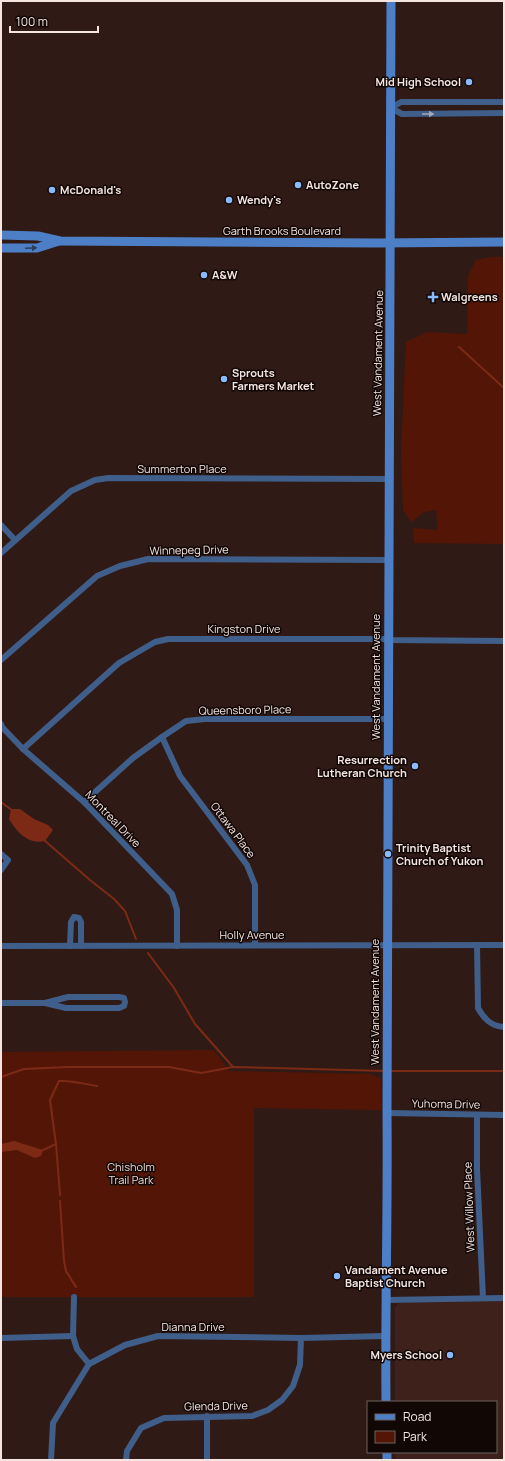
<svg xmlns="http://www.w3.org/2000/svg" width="505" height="1461" font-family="Manrope,sans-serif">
<rect width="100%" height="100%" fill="#301a15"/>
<path fill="#3e211a" d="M404 1301H504V1460H396L395 1452H496V1402H395V1308L399 1303Z"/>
<g fill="#531606">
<path d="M491 257H504V544L414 543 413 528 438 530 436 510 424 512 411 522 403 510 401 452 406 342 427 332 467 334 468 276 476 260Z"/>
<path d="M214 1050 229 1071 371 1074 381 1079 382 1110 254 1108V1297H1V1052Z"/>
</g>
<g fill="#7c2a16">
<path d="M11 809H20L34 819 48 825 53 830 45 841C28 845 17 832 9 819Z"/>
<path d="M14 1141 43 1150 41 1156 35 1158 17 1150 1 1152V1144Z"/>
</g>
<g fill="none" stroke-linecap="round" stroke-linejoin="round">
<g stroke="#7c2a16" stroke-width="2">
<path d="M459 347 504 388"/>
<path d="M1 802 13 811"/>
<path d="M44 840 90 880 114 899 125 911 136 939"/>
<path d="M148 953 174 988 195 1024 233 1067"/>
<path d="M389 1071H504"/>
<path d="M1 1077 24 1069 68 1067H169L201 1073 233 1067 385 1071"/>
<path d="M43 1150 56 1144"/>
<path d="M60 1195 56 1144 50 1100 59 1081C72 1080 84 1084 97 1086"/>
<path d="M60 1201 64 1261 66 1271 76 1287"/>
</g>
<g stroke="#3f5e89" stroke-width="6">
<path d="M391 108 402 114 504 113"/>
<path d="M391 108 401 102H504"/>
<path d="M1 525 15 540"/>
<path d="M1 553 71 491 95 480 108 478 388 479"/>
<path d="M1 660 97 576 120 566 148 559 388 560"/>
<path d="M1 724 2 727 23 749 84 802 172 894 177 910V946"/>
<path d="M162 737 180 776 247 865 255 885V945"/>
<path d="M23 749 119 663 155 642 168 639H383L389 640 504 641"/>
<path d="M84 802 133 758 162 737 186 721 205 719H388"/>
<path d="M1 854 8 860 1 870"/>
<path d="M477 945 478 1008C484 1019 491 1026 504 1027"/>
<path d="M1 946 504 945"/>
<path d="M70 946 71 922 74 917 79 918 81 922V946"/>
<path d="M1 1003H45L68 997H119L124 998 125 1002 124 1006 119 1008H66L45 1003"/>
<path d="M387 1113 504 1115"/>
<path d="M477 1115V1169L483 1298"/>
<path d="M74 1297 73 1336 77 1349 89 1364"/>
<path d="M387 1300 504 1298"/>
<path d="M1 1338 73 1336"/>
<path d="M51 1460 53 1423 89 1364 125 1345 158 1336 301 1338 385 1336"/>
<path d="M126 1460 127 1451 141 1428 164 1418 252 1416 268 1410 282 1400 293 1386 300 1365 301 1338"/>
<path d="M207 1460V1416"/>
</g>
<g stroke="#4d7fc6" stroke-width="9">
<path d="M1 235 38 236 60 241 377 243 504 242"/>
<path d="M1 248H37L59 241"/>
<path d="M386 1402C385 1306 388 1210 387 1113 387 743 391 372 391 1"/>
<path d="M387 1452V1460"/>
</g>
</g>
<defs><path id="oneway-solid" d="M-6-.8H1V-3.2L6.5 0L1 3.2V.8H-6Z"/></defs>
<use fill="#a3a8b9" href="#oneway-solid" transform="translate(428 114)"/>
<use fill="#2c3e5c" href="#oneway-solid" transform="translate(31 248) rotate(-2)"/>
<g fill="#8bbafc" stroke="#110806" stroke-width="1.5">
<circle cx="469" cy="82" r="4"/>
<circle cx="298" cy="185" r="4"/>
<circle cx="52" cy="190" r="4"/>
<circle cx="229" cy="200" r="4"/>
<circle cx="204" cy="275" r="4"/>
<path d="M431 291h4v4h4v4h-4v4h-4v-4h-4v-4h4z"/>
<circle cx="224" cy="379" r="4"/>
<circle cx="415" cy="766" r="4"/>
<circle cx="388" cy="854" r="4"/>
<circle cx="337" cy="1276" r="4"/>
<circle cx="450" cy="1355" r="4"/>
</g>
<g text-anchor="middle" stroke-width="3" stroke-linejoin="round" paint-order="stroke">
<g font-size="11" font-weight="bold" fill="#f5e5e1" stroke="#110806" text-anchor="start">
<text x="461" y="86" text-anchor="end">Mid High School</text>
<text x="306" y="189">AutoZone</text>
<text x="60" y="194">McDonald's</text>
<text x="237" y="204">Wendy's</text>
<text x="212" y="279">A&amp;W</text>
<text x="441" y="301">Walgreens</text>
<text x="232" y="377">Sprouts<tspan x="232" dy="13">Farmers Market</tspan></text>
<text x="407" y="764" text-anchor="end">Resurrection<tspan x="407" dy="13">Lutheran Church</tspan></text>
<text x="396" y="852">Trinity Baptist<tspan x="396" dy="13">Church of Yukon</tspan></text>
<text x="345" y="1274">Vandament Avenue<tspan x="345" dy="13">Baptist Church</tspan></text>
<text x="442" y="1359" text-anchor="end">Myers School</text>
</g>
<g font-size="11" fill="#f5e5e1" stroke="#110806">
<text x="282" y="235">Garth Brooks Boulevard</text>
<text transform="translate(378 353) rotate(-89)" y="4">West Vandament Avenue</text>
<text x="182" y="473">Summerton Place</text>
<text transform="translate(189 550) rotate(-1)" y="4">Winnepeg Drive</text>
<text x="244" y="633">Kingston Drive</text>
<text transform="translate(376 677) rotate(-90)" y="4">West Vandament Avenue</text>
<text transform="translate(245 710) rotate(-1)" y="4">Queensboro Place</text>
<text transform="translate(113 819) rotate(46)" y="4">Montreal Drive</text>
<text transform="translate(233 830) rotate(53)" y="4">Ottawa Place</text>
<text x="252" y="939">Holly Avenue</text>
<text transform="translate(375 1002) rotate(-90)" y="4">West Vandament Avenue</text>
<text transform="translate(446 1104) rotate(1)" y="4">Yuhoma Drive</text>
<text transform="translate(469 1207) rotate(-92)" y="4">West Willow Place</text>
<text x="193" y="1331">Dianna Drive</text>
<text transform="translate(216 1406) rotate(-1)" y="4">Glenda Drive</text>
</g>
<g font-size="11" fill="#f0d6d0" stroke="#110806">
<text x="131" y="1171">Chisholm<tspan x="131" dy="13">Trail Park</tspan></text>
</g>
</g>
<rect width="505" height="1461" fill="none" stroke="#f5e5e1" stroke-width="4"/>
<rect x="367" y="1401" width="130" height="52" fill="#110806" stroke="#6c605e"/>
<rect x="375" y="1414" width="20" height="6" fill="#4d7fc6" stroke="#6c605e"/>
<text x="403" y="1421" font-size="12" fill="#f5e5e1">Road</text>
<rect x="375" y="1431" width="20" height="12" fill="#531606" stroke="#6c605e"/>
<text x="403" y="1441" font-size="12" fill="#f5e5e1">Park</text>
<path d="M10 26v6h88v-6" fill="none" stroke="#f5e5e1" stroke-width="2"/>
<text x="16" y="26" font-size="12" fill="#f5e5e1" stroke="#110806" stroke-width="3" paint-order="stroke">100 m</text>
</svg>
